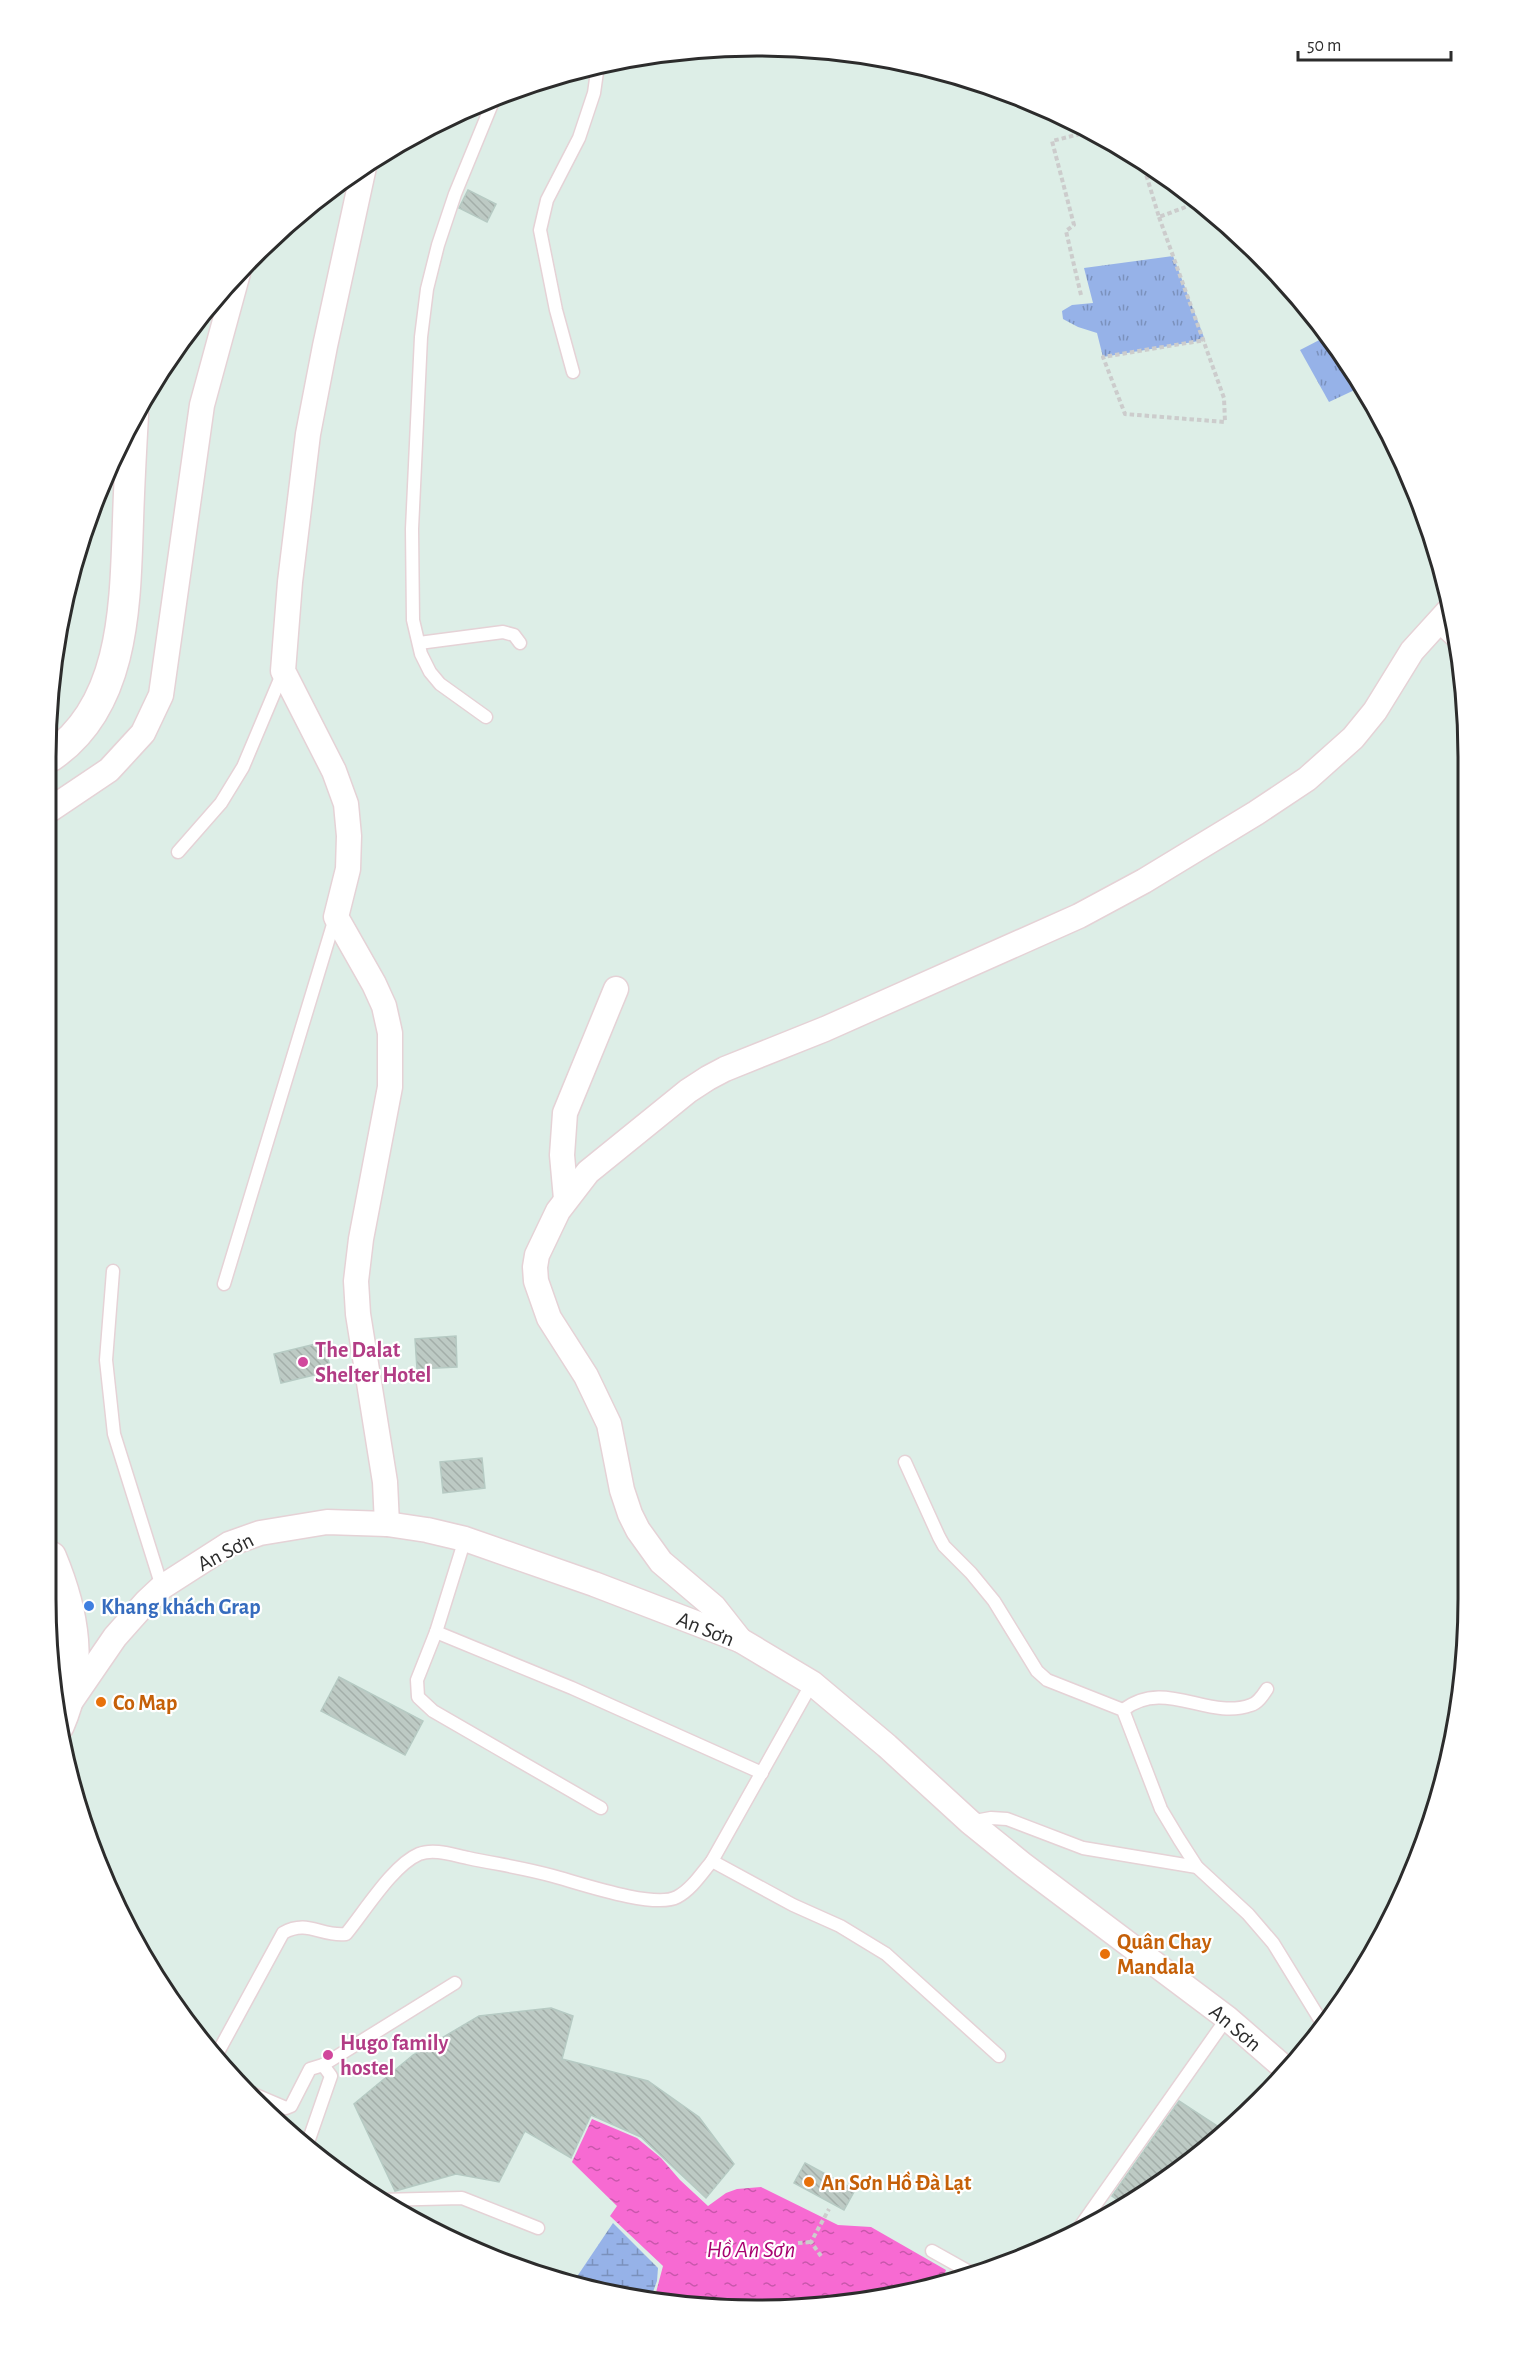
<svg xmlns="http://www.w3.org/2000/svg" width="1514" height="2355" font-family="'Alegreya Sans',sans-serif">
<defs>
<pattern id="grass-tufts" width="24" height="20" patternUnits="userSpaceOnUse" patternTransform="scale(1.5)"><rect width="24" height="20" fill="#96b2e8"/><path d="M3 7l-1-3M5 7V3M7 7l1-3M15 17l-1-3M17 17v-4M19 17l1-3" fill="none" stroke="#7b91bc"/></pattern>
<pattern id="wetland-marsh" width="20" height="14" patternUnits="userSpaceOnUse" patternTransform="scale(1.5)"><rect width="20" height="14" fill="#96b2e8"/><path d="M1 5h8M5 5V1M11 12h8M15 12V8" fill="none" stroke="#7b91bc"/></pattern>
<pattern id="water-ripples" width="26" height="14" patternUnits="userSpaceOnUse" patternTransform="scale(1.5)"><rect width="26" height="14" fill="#f76ad2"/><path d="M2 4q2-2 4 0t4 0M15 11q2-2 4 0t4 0" fill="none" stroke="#c857ab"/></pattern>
<pattern id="building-back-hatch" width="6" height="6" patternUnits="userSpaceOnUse" patternTransform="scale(1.5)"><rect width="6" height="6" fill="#bdcac4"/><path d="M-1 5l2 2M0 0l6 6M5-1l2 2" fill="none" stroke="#a3aea9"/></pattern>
</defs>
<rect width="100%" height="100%" fill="#ddeee7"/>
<g fill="url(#grass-tufts)">
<path d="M1173 256 1205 340 1103 357 1097 333 1078 327 1063 319 1062 311 1072 305 1093 303 1084 268Z"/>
<path d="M1329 335 1361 387 1329 402 1300 350Z"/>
</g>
<path fill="url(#wetland-marsh)" d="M613 2223 658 2268 657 2281 650 2300 618 2296 572 2284Z"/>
<path fill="url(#water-ripples)" d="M592 2119 637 2138 661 2158 680 2180 708 2206 726 2193 737 2189 761 2187 838 2225 871 2227 946 2270 940 2286 757 2310 654 2300 663 2266 610 2216 617 2206 572 2162Z"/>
<g fill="url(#building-back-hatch)" stroke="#b6cac3" stroke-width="1.5">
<path d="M468 190 496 204 487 222 459 208Z"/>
<path d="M456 1336 457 1367 417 1369 415 1339Z"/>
<path d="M324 1342 331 1371 281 1383 274 1354Z"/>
<path d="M482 1458 485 1488 443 1493 440 1462Z"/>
<path d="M339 1677 423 1721 405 1755 321 1711Z"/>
<path d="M551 2008 573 2016 562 2059 648 2081 699 2117 734 2164 706 2198 641 2137 591 2115 571 2158 525 2131 499 2182 456 2174 395 2191 354 2104 413 2055 479 2016Z"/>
<path d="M1179 2101 1222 2129 1152 2190 1125 2205 1112 2196Z"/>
<path d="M805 2163 855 2190 844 2210 794 2183Z"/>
</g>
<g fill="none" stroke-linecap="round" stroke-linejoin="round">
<g stroke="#e5d2d6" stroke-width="15">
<g id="service">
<path d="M573 372 556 310 540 230 547 200 579 138 594 93 598 65"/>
<path d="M1435 624 1456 643"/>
<path d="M419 643 503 632 514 635 520 643"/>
<path d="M486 717 440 684 430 672 421 654 413 620 412 529 421 337 427 289 438 245 455 194 494 99"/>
<path d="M178 852 221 803 243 767 283 672"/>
<path d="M113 1271 106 1360 114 1434 162 1587"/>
<path d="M224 1284 335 918"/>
<path d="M905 1462 939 1537 944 1546 971 1573 994 1601 1037 1671 1047 1680 1123 1710 1161 1809 1179 1839 1197 1867 1248 1914 1273 1943 1324 2026"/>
<path d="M465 1539 436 1632 417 1680 418 1697 433 1711 601 1808"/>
<path d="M436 1632 572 1688 762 1773"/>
<path d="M812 1683 712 1861 793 1905 840 1926 886 1954 999 2056"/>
<path d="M1123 1710C1165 1677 1208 1721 1251 1705 1258 1703 1263 1695 1267 1689"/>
<path d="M970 1822 991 1818 1007 1819 1083 1848 1197 1867"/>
<path d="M216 2056 283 1933C308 1919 321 1937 346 1934 365 1911 393 1865 419 1854 434 1848 453 1855 468 1858 496 1864 525 1868 553 1876 579 1883 654 1909 677 1897 691 1890 702 1873 712 1861"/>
<path d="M323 2065 455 1983"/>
<path d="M244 2090 286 2108 291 2106 310 2069 323 2065 331 2076 306 2148"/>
<path d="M379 2200 462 2198 538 2228"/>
<path d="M1077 2231 1227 2018"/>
<path d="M932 2251 973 2274"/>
<path d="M973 2275 996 2265 1018 2260"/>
</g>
</g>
<g stroke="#e5d2d6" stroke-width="27">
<g id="minor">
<path d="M364 167 325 346 308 434 290 582 283 671 334 771 346 804 349 836 348 869 336 917 374 984 384 1006 390 1033V1087L361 1239 356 1281 358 1314 385 1482 387 1524"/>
<path d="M51 809 109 770 143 733 161 695 202 405 238 273"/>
<path d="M566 1199 562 1155 565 1113 616 989"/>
<path d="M51 1634 73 1630"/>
<path d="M740 1640 714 1607 661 1562 638 1530 630 1514 622 1490 609 1424 586 1376 549 1318 536 1281 535 1267 537 1255 558 1211 588 1172 688 1091 708 1078 725 1069 825 1029 1079 916 1144 881 1256 813 1307 779 1353 738 1375 711 1412 651 1451 608"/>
<path d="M69 1704 115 1637 147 1601 162 1587 229 1544 260 1533 327 1522 387 1524 427 1530 465 1539 594 1584 740 1640 812 1683 887 1746 970 1822 1022 1864 1227 2018 1288 2071"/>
</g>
</g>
<g stroke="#e5d2d6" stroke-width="33">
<g id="tertiary">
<path d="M51 756C126 705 125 602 128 521 129 486 131 451 133 415"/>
<path d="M51 1557C74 1612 84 1668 59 1725"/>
</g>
</g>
<g stroke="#ccc" stroke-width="4" stroke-dasharray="4.5 3" stroke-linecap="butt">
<path d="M1142 161 1159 217 1199 202"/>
<path d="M1159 217 1224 398 1225 422 1125 414 1103 357 1205 340"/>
<path d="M1081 295 1066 231 1074 225 1052 141 1092 131"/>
<path d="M798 2243 811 2242"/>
<path d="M821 2256 811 2242 829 2209"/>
</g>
<use href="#service" stroke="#fff" stroke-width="12"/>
<use href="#minor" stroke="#fff" stroke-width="24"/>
<use href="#tertiary" stroke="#fff" stroke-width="30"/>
</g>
<g fill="#d1479c" stroke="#fff" stroke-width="2">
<circle cx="303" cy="1362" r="6"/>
<circle cx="328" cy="2055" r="6"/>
</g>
<circle fill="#3f7fe0" stroke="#fff" stroke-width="2" cx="89" cy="1606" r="6"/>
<g fill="#e8710a" stroke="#fff" stroke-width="2">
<circle cx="101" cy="1702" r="6"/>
<circle cx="1105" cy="1954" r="6"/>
<circle cx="809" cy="2182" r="6"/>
</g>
<g text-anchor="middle" stroke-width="4.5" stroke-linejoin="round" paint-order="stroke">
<g font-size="22" font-weight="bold" fill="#b23c85" stroke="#fff" text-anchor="start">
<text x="315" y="1357">The Dalat<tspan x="315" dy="25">Shelter Hotel</tspan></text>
<text x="340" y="2050">Hugo family<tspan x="340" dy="25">hostel</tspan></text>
</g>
<g font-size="22" fill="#2c2c2c" stroke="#fff">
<text transform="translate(225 1551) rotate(-27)" y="8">An Sơn</text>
<text transform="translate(706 1628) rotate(22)" y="8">An Sơn</text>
<text transform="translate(1236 2027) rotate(40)" y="8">An Sơn</text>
</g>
<g font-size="22" font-weight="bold" fill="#366cbe" stroke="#fff" text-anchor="start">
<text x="101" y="1614">Khang khách Grap</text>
</g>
<g font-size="22" font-weight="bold" fill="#c56008" stroke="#fff" text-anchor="start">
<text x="113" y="1710">Co Map</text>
<text x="1117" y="1949">Quân Chay<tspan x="1117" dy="25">Mandala</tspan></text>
<text x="821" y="2190">An Sơn Hồ Đà Lạt</text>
</g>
<g font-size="24" font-style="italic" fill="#a70470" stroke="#fff">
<text x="751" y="2257">Hồ An Sơn</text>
</g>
</g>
<path d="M0 0H1514V2355H0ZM757 56H757A701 701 0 0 1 1458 757V1599A701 701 0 0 1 757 2300H757A701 701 0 0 1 56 1599V757A701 701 0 0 1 757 56Z" fill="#fff" fill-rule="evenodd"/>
<path fill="none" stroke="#2c2c2c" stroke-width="3" d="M757 56H757A701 701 0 0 1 1458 757V1599A701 701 0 0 1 757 2300H757A701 701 0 0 1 56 1599V757A701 701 0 0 1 757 56Z"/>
<path d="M1298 51v9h153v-9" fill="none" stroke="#2c2c2c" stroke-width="3"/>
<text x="1307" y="51" font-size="18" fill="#2c2c2c" stroke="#ffffff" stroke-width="4.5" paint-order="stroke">50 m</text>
</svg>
